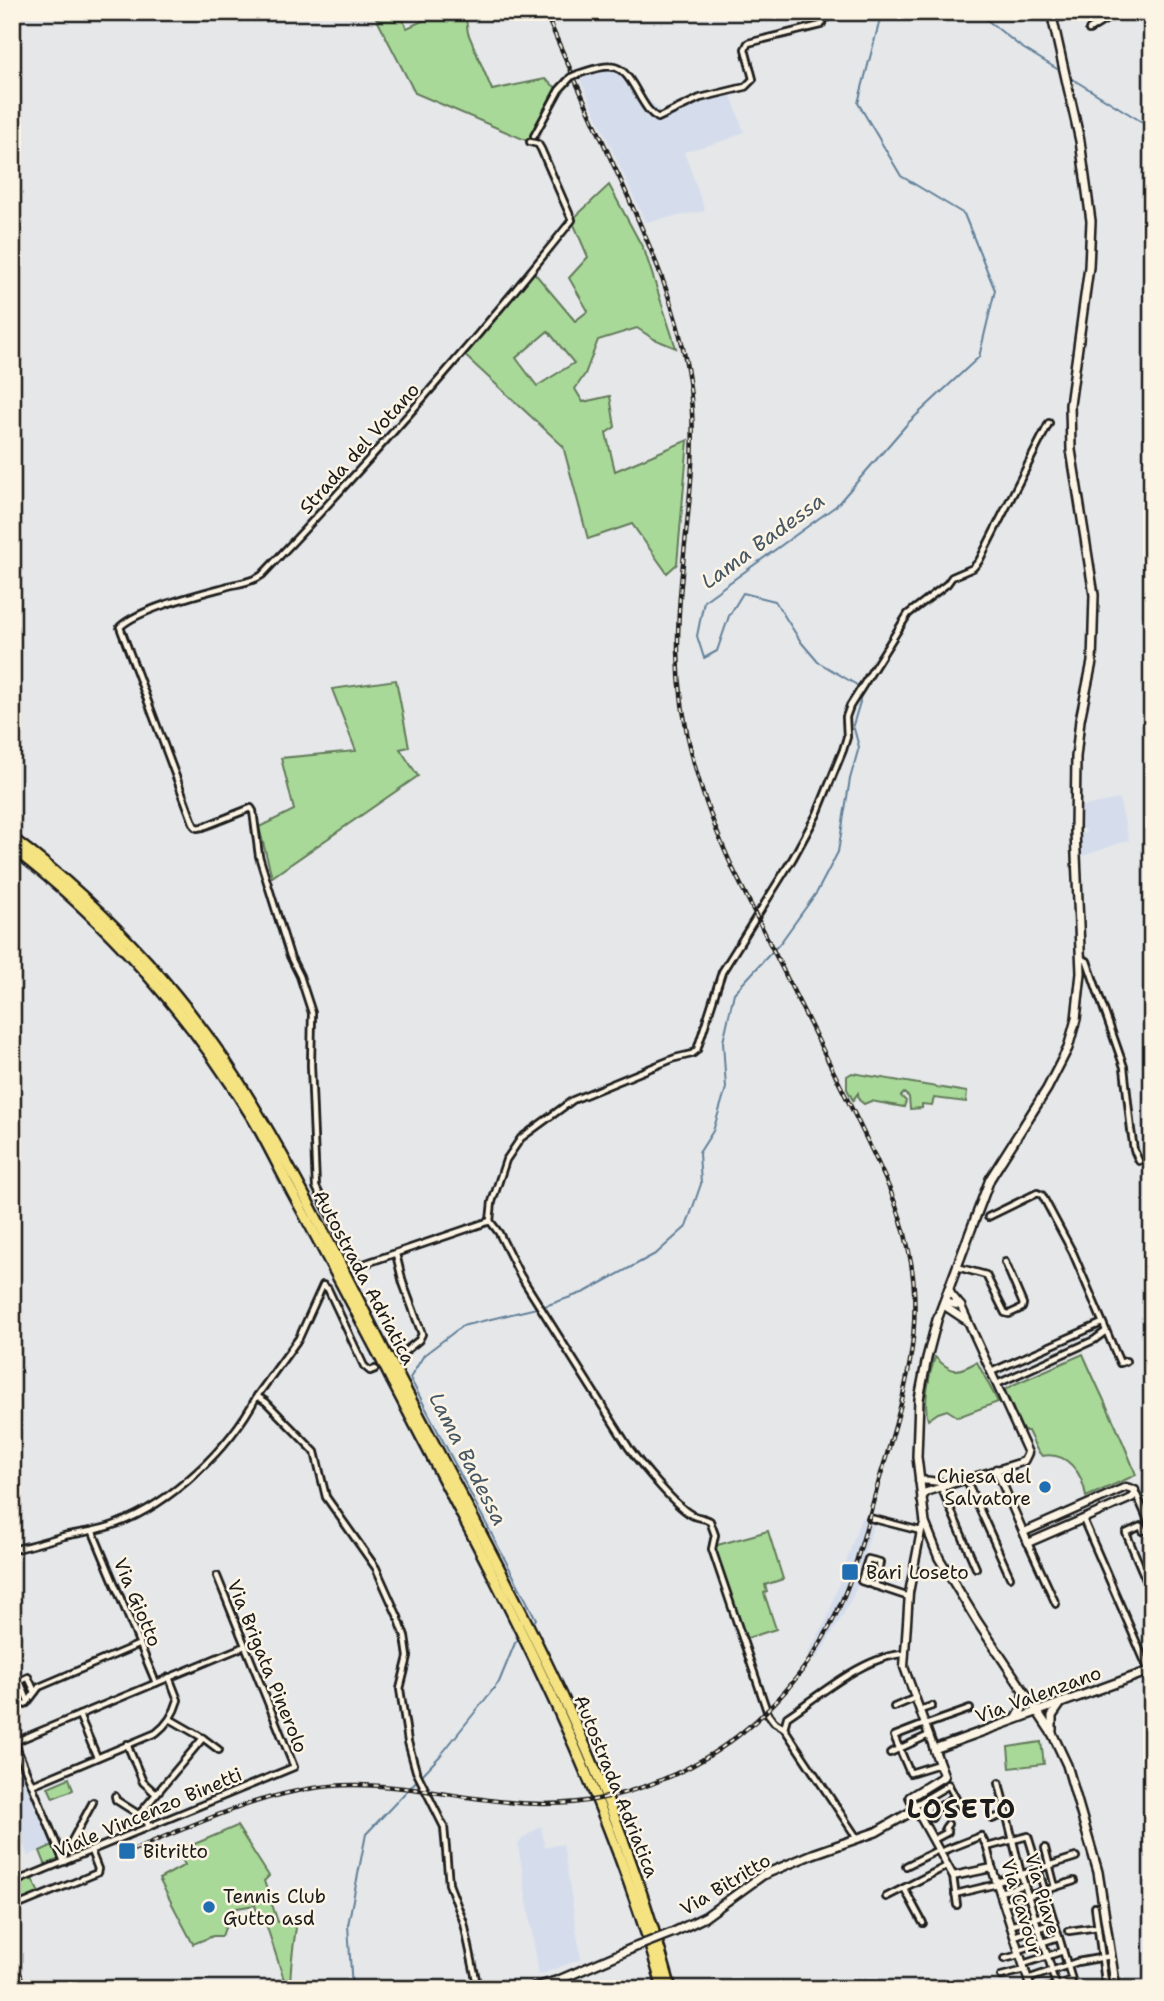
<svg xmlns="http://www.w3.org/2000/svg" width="1164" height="2001" font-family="'Shantell Sans',sans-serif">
<rect width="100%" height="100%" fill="#e5e7e9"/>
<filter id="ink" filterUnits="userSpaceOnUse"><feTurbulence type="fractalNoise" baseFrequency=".0143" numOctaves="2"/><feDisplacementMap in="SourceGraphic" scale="14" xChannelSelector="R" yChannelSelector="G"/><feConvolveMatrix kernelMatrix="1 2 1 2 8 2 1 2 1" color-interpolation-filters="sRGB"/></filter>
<g filter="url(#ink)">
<g fill="#d5ddec">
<path d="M587 68 615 69 666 116 730 92 744 132 726 140 684 152 705 211 645 222 579 77Z"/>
<path d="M1119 799 1129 840 1080 857 1079 835 1086 832 1085 829H1079V807Z"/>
<path d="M861 1518 874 1523 864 1555 867 1557 858 1585 844 1613 816 1660 808 1653 827 1619Z"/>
<path d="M20 1767 53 1845 28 1856 12 1818V1770Z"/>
<path d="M541 1826 545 1847 563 1844 581 1959 539 1975 518 1845 524 1837Z"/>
</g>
<g fill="#a9d999" stroke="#627a5a" stroke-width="2" fill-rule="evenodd">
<path d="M373 12H398L407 28 429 18 427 12H465L468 33 492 90 545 79 559 90 530 142 415 93Z"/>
<path d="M609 185 645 252 676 348 654 339 637 328 598 340 585 374 575 389 583 402 610 396 615 427 606 433 615 471 688 440 677 564 667 573 632 524 588 539 563 446 461 352 532 270 575 321 588 311 569 278 588 257 572 220ZM548 331 574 363 537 386 516 358Z"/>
<path d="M396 680 409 747 400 749 418 776 272 877 259 827 294 810 281 758 356 751 332 689Z"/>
<path d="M852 1073 967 1092 966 1102 934 1098 932 1105 922 1104V1108L910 1109 909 1097 904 1093 901 1096 906 1101 904 1107 871 1101 864 1104 859 1100 858 1093 853 1100 847 1089V1076Z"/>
<path d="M1083 1354C1100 1394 1121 1433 1136 1475L1086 1497C1083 1474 1068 1451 1042 1456L1037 1450 1028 1431H1023L1005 1390 1015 1384Z"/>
<path d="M935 1357C952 1374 956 1373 977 1362L998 1402 958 1417 947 1410 938 1413 928 1420C923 1403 929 1374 935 1357Z"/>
<path d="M768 1531 783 1579 765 1585 767 1592 764 1593 776 1629 744 1639 714 1546Z"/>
<path d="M1041 1742 1044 1764 1010 1768 1008 1747Z"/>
<path d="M69 1778 73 1790 53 1798 48 1787Z"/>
<path d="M237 1826 269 1876 264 1881 278 1922 297 1920C295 1936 288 1977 291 1989H287L266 1924H260L255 1905 232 1909 222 1936H213L193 1944 159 1879 185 1865 178 1851Z"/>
<path d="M53 1845 59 1860 46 1866 40 1851Z"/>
<path d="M32 1879 39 1893 12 1904V1887Z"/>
</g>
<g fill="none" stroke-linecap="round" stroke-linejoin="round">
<g stroke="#628099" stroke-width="2">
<path d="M977 12 1021 47 1062 72"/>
<path d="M1069 77 1152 128"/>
<path d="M858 689 857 685 818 662 801 642 775 601 743 593 729 616 717 651 704 658 697 636 704 601 836 506 908 423 979 357 995 290 964 214 901 176 858 103 882 12"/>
<path d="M533 1623 536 1619 410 1378 424 1355 462 1326 545 1306 585 1292 657 1253 686 1227 701 1184 699 1153 713 1131 726 1088 723 1042 734 993 781 942 817 892 838 852 850 779 859 747 853 725 860 702 859 694"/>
<path d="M352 1989 348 1925 366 1834 440 1756 499 1682 515 1643 520 1638"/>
</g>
<g stroke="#1c1c1c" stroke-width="10">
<g id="minor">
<path d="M1089 30 1118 12"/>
<path d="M578 74C615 62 621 61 640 97 645 105 649 113 658 118L700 98 745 87 753 79 745 49 748 43 821 25 829 12"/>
<path d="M534 136 559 90 571 77"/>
<path d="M1082 959 1087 961 1124 1067 1131 1130 1134 1150 1139 1161"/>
<path d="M988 1217 1037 1193 1042 1195 1073 1253 1120 1363 1126 1361"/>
<path d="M490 1221 361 1265 352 1260 316 1187 311 1065 312 1013 300 976 290 956 259 856 253 811 251 808 203 827 197 828 194 825 120 627C139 609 199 594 225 587 238 583 251 583 262 575 370 461 474 343 572 220L541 149 538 144 530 142"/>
<path d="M490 1221 492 1202 506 1160 521 1138 573 1100 675 1058 692 1054 697 1050 722 972 793 858 817 814 843 750 847 737 846 717 850 706 908 614 947 584 952 577 973 568 979 561 1049 423"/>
<path d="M490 1221 499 1233 520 1275 629 1448C640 1463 678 1510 694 1516 700 1518 705 1518 710 1521L715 1535 712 1549 768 1714 774 1722 784 1728 857 1838"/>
<path d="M396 1254 403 1283 422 1334 419 1340 398 1357"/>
<path d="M957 1267 986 1275 1005 1313 1009 1314 1022 1308 1023 1304 1005 1262"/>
<path d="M991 1372 1102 1323"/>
<path d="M997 1384 1094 1340 1106 1331"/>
<path d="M257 1396 299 1338 323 1285 328 1289 364 1366 370 1371 375 1369"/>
<path d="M966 1479 1010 1577"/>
<path d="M941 1487 976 1568"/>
<path d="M1135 1491 1151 1527"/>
<path d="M870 1518 921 1531"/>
<path d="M1083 1519 1149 1671"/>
<path d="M1151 1527 1143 1531 1141 1526 1126 1533 1152 1594"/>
<path d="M93 1532 156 1683"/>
<path d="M1028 1543 1056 1604"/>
<path d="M12 1550C30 1546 47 1541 64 1536 82 1532 99 1531 116 1524 172 1503 229 1449 257 1396L266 1402 315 1452 326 1497 376 1568 398 1617 405 1636 408 1657 400 1689 408 1742 416 1771 444 1827 449 1884 464 1923 478 1989"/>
<path d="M875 1586 880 1562 868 1559 861 1581 909 1597"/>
<path d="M28 1701 20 1681 28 1677 35 1692"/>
<path d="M894 1707 915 1698"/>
<path d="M12 1709 27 1703 39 1687 140 1644"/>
<path d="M920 1710 932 1706"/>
<path d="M79 1715 97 1757"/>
<path d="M170 1719 203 1738 219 1750"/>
<path d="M925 1724 894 1736 910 1773 939 1764"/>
<path d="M925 1725 970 1709"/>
<path d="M784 1728 787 1717C819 1696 865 1655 905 1654"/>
<path d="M12 1737 64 1862"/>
<path d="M12 1743 245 1646"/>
<path d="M127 1744 143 1782 156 1794"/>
<path d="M890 1753 929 1735"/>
<path d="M999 1783 1021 1874 1052 1970"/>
<path d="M948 1784 960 1806"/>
<path d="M32 1785 156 1733C168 1724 174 1714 178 1700L169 1677"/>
<path d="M115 1796 116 1800 138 1814 142 1811 149 1827"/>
<path d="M915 1805 949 1785"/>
<path d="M142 1811 203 1738"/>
<path d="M932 1818 936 1809 954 1797"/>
<path d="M992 1819 1006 1814"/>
<path d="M933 1840 948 1832 945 1828 948 1824"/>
<path d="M987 1847 1028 1836 1072 1980 1045 1989"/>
<path d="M1045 1848 1055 1887"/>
<path d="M940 1852 981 1836 987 1847 992 1867"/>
<path d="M63 1857 93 1802"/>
<path d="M906 1866 938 1850"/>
<path d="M953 1876 957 1905"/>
<path d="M997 1882 1076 1857"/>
<path d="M12 1883 294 1767 217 1576"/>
<path d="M904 1888 923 1923"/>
<path d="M1000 1892 1024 1885"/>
<path d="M955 1894 997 1884"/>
<path d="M886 1897 947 1866"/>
<path d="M1003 1904 1074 1881"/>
<path d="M1095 1907 1106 1989"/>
<path d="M12 1908 97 1873 98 1869 91 1851"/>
<path d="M1010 1926 1051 1913"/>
<path d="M1069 1931 1098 1927"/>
<path d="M1014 1936 1054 1923"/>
<path d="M1019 1950 1058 1937"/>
<path d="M1004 1959 1019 1955"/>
<path d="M12 1963 24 1989"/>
<path d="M1023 1964 1063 1951"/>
<path d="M1051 1971 1058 1989"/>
<path d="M1001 1976 1025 1970"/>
<path d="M1028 1979 1077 1962 1111 1956"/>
</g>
</g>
<g stroke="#1c1c1c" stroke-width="11">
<g id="tertiary">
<path d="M944 1302 961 1306"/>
<path d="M943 1305 967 1321"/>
<path d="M996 1469 1028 1543 1129 1499 1133 1497 1135 1490 1126 1487 1024 1532"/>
<path d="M919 1481C929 1479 937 1483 948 1483"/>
<path d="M921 1500 926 1492 1019 1463 1024 1461 1028 1453 961 1306 951 1294 949 1288"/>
<path d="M925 1523 921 1531 909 1593 904 1667 934 1749"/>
<path d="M916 1809 953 1876 992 1868 1031 1989"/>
</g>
</g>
<g stroke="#1c1c1c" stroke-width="12">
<g id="secondary">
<path d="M1051 12 1080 141 1091 221 1089 267 1070 405 1071 450 1094 595 1092 662 1080 720 1076 757 1075 831 1081 973 1076 1019 1068 1048 1047 1089 990 1179 937 1320 927 1358 919 1399 917 1457 925 1523 939 1558 977 1621 1053 1735 1067 1765 1098 1872 1116 1989"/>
<path d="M1017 1718 1024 1705 1023 1694"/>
<path d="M1052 1730V1716L1061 1703"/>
<path d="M674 1932 705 1917 763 1875 813 1854 876 1832 916 1809 910 1797 944 1776 934 1749 1152 1670"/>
<path d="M530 1989 559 1980 633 1948"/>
</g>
</g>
<g stroke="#1c1c1c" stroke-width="14">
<g id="motorway">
<path d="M12 838C109 910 195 1006 256 1110 303 1188 344 1272 386 1354"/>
<path d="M12 848C107 920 190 1015 252 1117 267 1142 279 1168 292 1192 322 1247 351 1302 380 1357"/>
<path d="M399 1377C463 1500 530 1621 586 1748 620 1826 648 1907 671 1989"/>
<path d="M392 1381C495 1579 602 1772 663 1989"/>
</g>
</g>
<use href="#minor" stroke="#fcf5e5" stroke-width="4.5"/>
<use href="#tertiary" stroke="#fcf5e5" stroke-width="6"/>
<use href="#secondary" stroke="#fcf5e5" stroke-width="7"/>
<use href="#motorway" stroke="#f5e382" stroke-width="9"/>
<g stroke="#1c1c1c" stroke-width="4.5">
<path id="rail" d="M125 1853C198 1824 273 1785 354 1785 442 1785 518 1818 608 1797 704 1775 784 1713 830 1626 855 1580 866 1525 881 1474 904 1400 926 1325 908 1247 898 1199 875 1157 854 1113 814 1031 773 951 733 869 701 799 679 728 678 650 677 560 702 470 689 381 679 309 650 246 621 181 595 125 570 69 545 12"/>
</g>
<use href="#rail" stroke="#fcf5e5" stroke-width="2" stroke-dasharray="5" stroke-linecap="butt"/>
<g stroke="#1c1c1c" stroke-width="10" stroke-linecap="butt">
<path id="minor-bridge" d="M571 77 578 74"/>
</g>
<g stroke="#1c1c1c" stroke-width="12" stroke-linecap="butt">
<path id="secondary-bridge" d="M633 1948 674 1932"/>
</g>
<g stroke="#1c1c1c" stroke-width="14" stroke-linecap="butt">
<g id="motorway-bridge">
<path d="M386 1354 399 1377"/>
<path d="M380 1357 392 1381"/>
</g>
</g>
<use href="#minor-bridge" stroke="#fcf5e5" stroke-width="4.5"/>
<use href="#secondary-bridge" stroke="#fcf5e5" stroke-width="7"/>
<use href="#motorway-bridge" stroke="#f5e382" stroke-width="9"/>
</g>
</g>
<g fill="#1f6fb2" stroke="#fcf5e5" stroke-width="2.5">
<circle cx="1045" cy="1487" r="7"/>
<rect x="841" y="1563" width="18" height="18" rx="3.5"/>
<rect x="118" y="1842" width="18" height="18" rx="3.5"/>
<circle cx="209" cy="1907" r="7"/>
</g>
<g text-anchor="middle" stroke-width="5" stroke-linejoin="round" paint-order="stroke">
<g font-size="19" fill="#1c1c1c" stroke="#fcf5e5">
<text transform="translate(359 448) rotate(-48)" y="7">Strada del Votano</text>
<text transform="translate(365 1277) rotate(62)" y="7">Autostrada Adriatica</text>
<text transform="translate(138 1602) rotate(67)" y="7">Via Giotto</text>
<text transform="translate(268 1666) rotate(68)" y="7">Via Brigata Pinerolo</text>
<text transform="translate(1038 1694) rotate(-20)" y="7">Via Valenzano</text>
<text transform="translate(617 1786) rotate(68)" y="7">Autostrada Adriatica</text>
<text transform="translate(148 1812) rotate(-23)" y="7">Viale Vincenzo Binetti</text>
<text transform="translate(725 1884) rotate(-31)" y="7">Via Bitritto</text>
<text transform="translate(1043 1894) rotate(74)" y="7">Via Piave</text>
<text transform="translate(1022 1907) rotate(73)" y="7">Via Cavour</text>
</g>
<g font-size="19" fill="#1c1c1c" stroke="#fcf5e5" text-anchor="start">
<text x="1031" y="1483" text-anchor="end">Chiesa del<tspan x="1031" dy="22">Salvatore</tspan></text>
<text x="866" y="1579">Bari Loseto</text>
<text x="143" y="1858">Bitritto</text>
<text x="223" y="1903">Tennis Club<tspan x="223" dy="22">Gutto asd</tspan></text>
</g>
<g font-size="21" font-style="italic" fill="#455665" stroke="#fcf5e5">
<text transform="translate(763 541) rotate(-36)" y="7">Lama Badessa</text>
<text transform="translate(468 1459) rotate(63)" y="7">Lama Badessa</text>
</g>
<g font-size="26" font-weight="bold" letter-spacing="2" fill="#1c1c1c" stroke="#fcf5e5">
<text x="962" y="1818">LOSETO</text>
</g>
</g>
<rect width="1164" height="2001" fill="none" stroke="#fcf5e5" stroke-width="42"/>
<rect x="21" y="21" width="1122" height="1959" fill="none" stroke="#1c1c1c" stroke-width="2.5" filter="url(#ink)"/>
</svg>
